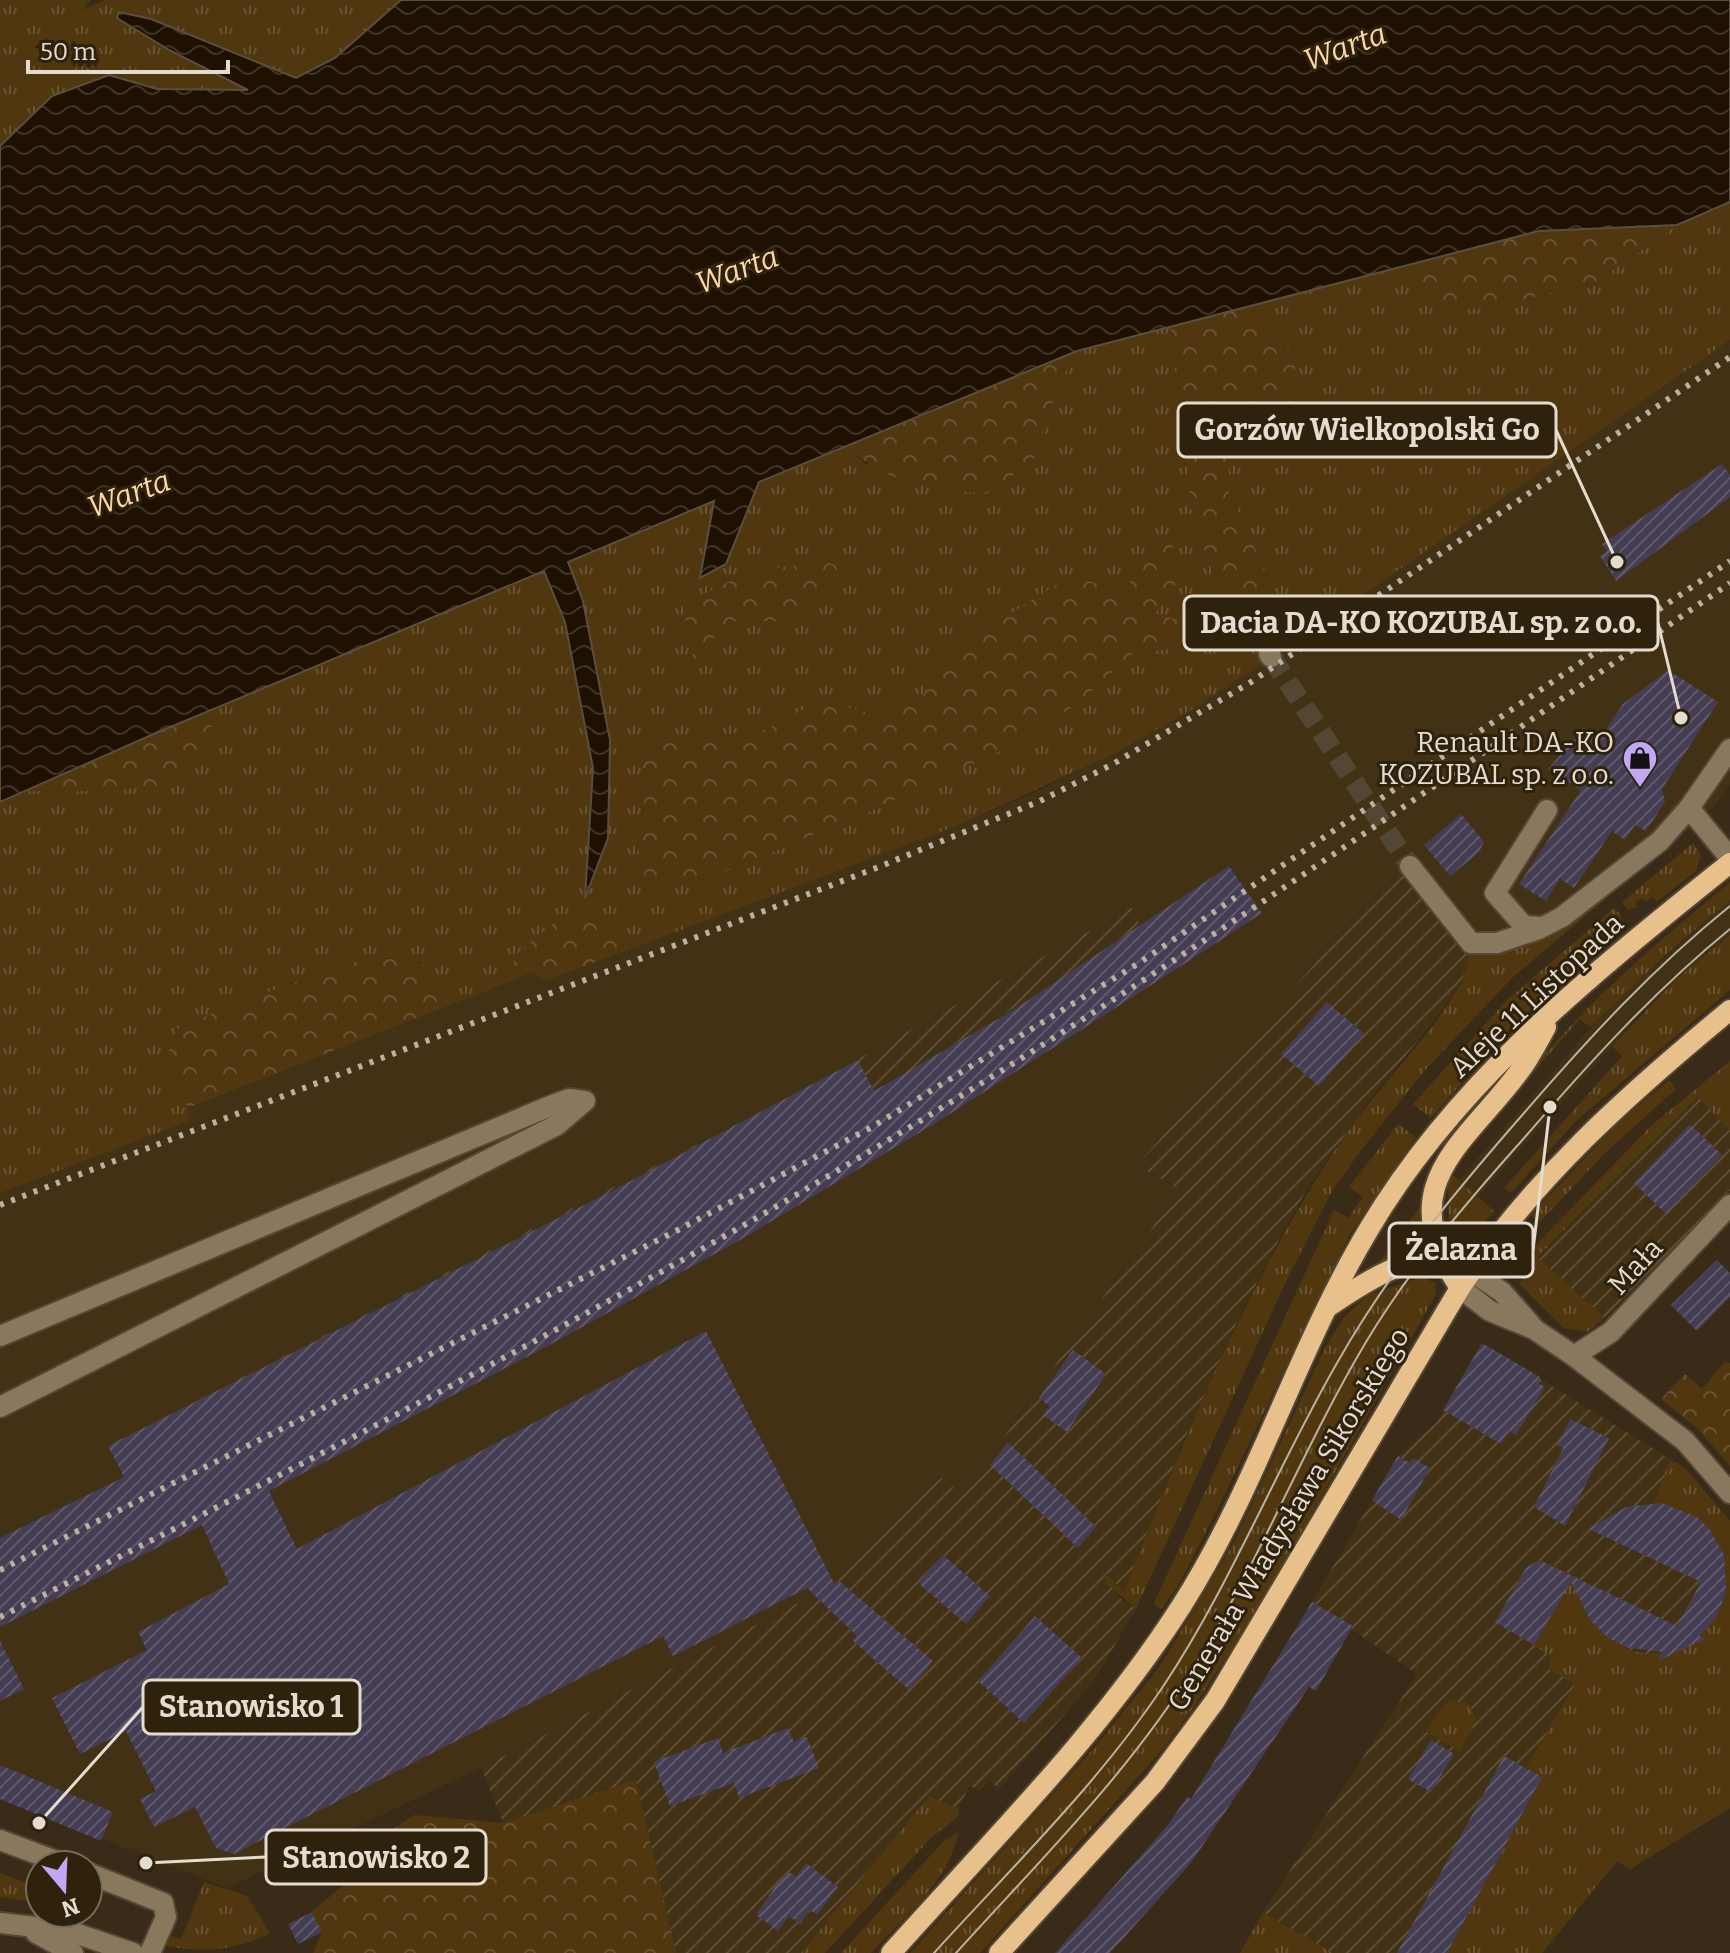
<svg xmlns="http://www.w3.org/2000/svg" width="1730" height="1953" font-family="Bitter,serif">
<defs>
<pattern id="industrial-furrows" width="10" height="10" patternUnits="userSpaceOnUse" patternTransform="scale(2)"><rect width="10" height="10" fill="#433116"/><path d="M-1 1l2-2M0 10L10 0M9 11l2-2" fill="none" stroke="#5e4e37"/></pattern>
<pattern id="grass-tufts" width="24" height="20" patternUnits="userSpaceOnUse" patternTransform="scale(2)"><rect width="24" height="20" fill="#503710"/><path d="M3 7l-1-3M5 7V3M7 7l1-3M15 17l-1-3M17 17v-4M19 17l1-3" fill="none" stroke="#695332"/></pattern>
<pattern id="forest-crowns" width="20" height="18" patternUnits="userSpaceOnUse" patternTransform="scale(2)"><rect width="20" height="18" fill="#503710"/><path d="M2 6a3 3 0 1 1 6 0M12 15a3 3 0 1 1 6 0" fill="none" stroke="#695332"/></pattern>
<pattern id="water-waves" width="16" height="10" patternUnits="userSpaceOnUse" patternTransform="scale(2)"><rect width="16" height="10" fill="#1e1101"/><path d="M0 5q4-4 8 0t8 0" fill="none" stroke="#3f3325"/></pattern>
<pattern id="building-hatch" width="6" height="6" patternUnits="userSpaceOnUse" patternTransform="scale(2)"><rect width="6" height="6" fill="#453d53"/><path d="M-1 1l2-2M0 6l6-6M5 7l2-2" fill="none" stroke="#60586b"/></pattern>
</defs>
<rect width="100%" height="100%" fill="#392b17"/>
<g fill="#433116">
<path d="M1730 340V785L1715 806 1674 841 1560 928 1467 944 1398 871 1137 1165 1174 1186 1160 1217 963 1495 853 1562 817 1593 481 1768 227 1888 0 1799V1193L189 1121 188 1108 533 972 545 981 959 825 1040 790 1193 709Z"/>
<path d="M1730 900V935L1641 1013 1478 1197 1459 1180 1608 1008Z"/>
</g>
<g fill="url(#industrial-furrows)">
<path d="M1398 870 1467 944V971L1442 1011 1367 1103 1306 1191 1280 1238 1241 1313 1181 1447 1124 1591 1105 1574 1117 1596 1136 1609 1093 1682 999 1789 989 1780 979 1792 970 1785 958 1809 929 1796 801 1953H676L636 1781 503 1823 481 1768 817 1593 941 1478 963 1495 1160 1217 1174 1186 1137 1165Z"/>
<path d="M1131 908 1141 926 1106 950 943 1052 822 1121 124 1477 108 1446 795 1094Z"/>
<path d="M1699 1096 1730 1131V1190L1605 1318 1536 1257Z"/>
<path d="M1482 1343 1685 1468 1730 1521V1808L1630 1869 1617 1861 1542 1953H1332L1263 1912 1417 1674 1312 1602 1398 1456 1436 1423Z"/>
</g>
<g fill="url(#grass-tufts)" fill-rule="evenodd">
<path d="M0 0H91L82 10 105 0H401L335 58 296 79 128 12 118 18 169 50 250 91 157 89 109 75 52 96 0 146Z"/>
<path d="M1730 202V340L1325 621 1193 709 1115 753 959 825 636 947 614 922 519 952 501 985 445 1007 424 964 371 956 234 1004 166 1061 188 1108 189 1121 0 1193V802L26 791H105L207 752 215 708 545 571 565 622 593 768 586 895 610 740 583 601 568 562 715 500 701 578 726 564 759 482 847 446 865 464 1033 462 1046 419 1074 352 1170 327 1193 520 1218 586 1188 623 1155 615 1127 592 1007 616 944 648 924 694 877 715 820 701 765 730 642 745 644 799 638 844 647 892 710 878 889 803 1082 700 1132 654 1214 642 1271 583 1228 490 1229 448 1292 405 1296 360 1252 305 1397 267 1438 309 1491 308 1597 281 1677 225ZM855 574 800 621H729Z"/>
<path d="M1674 841 1513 977 1425 1070 1358 1154 1330 1195 1283 1288 1136 1609 1105 1582V1573L1124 1591C1187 1432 1249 1275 1346 1134 1381 1083 1440 1028 1465 974 1469 966 1467 953 1467 944L1501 946Z"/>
<path d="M1693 843 1701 855 1696 871 1657 902 1652 897 1646 901 1642 898 1635 903 1638 907 1628 910 1622 902Z"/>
<path d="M1730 882V900L1672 949 1590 1027 1580 1019 1464 1151C1508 1098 1551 1043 1601 995 1642 955 1686 919 1730 882Z"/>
<path d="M1614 908 1621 915V921L1601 937 1606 944 1503 1036 1431 1118 1413 1104 1506 1001Z"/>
<path d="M1730 935V990L1577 1120 1511 1193 1504 1188 1622 1056 1612 1046 1678 978Z"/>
<path d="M1730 1061V1131L1698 1097 1537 1257 1605 1318 1587 1332 1564 1328 1519 1284 1526 1273 1529 1252 1653 1124Z"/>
<path d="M1669 1080 1676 1089 1606 1152 1540 1222 1531 1215 1620 1121Z"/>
<path d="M1398 1124 1416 1137 1349 1236 1215 1514 1178 1586 1160 1610 1154 1603 1334 1210 1348 1218 1363 1197 1349 1187Z"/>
<path d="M1448 1171 1494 1211 1461 1253 1454 1252 1449 1241Z"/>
<path d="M1423 1203 1425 1224 1396 1263 1374 1269Z"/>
<path d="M1422 1277 1435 1283 1436 1294 1255 1614 1193 1708 1163 1749 980 1953H910L1094 1748 1161 1665 1235 1540 1325 1348 1344 1317 1368 1295Z"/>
<path d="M1670 1460 1685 1468 1730 1521V1808L1630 1869 1617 1861 1542 1953H1447L1542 1778 1526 1768 1575 1684 1549 1670 1551 1657 1534 1645 1537 1585 1550 1563 1577 1578C1579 1602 1592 1627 1612 1640 1710 1705 1730 1520 1654 1503Z"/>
<path d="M1453 1700 1470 1705 1476 1720 1460 1751 1426 1732 1446 1703Z"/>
<path d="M929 1796 958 1809 959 1816 931 1838 825 1953H801Z"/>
<path d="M958 1832C950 1881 904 1917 871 1953H841L942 1843Z"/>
<path d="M0 1873 40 1888V1903L0 1897Z"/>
<path d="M204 1882 247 1896 270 1933C234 1952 200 1953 161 1945L166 1935 181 1939Z"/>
<path d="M1263 1912 1332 1953H1240Z"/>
</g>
<g fill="url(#forest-crowns)">
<path d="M1677 225 1597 281 1491 308 1438 309 1397 267 1539 231Z"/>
<path d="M1252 305 1296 360 1292 405 1229 448 1228 490 1271 583 1214 643 1132 654 1082 700 1022 741 889 803 710 878 647 892 638 844 644 799 642 745 765 730 820 701 877 715 924 694 944 648 1007 616 1070 576 1127 592 1137 559 1172 542 1180 578 1155 614 1188 623 1218 586 1193 520 1170 327Z"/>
<path d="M1074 352 1046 419 1033 462 986 494C935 488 885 485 847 446Z"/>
<path d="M827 562 855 574 800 621H729L694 661 682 604 755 570Z"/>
<path d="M215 708 207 752 161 786 105 791H26Z"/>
<path d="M557 920 614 922 636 947 545 981 533 972 501 985 519 952Z"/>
<path d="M371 956 424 964 445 1007 188 1108 166 1061 177 1029 234 1004Z"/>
<path d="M1725 1362 1730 1363V1466L1698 1429 1661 1399 1685 1374 1702 1389Z"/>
<path d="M636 1780 676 1953H313L322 1932 311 1912 348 1882 368 1846 414 1815 503 1823Z"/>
</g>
<path fill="url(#water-waves)" stroke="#5a4e3f" stroke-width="2" d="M401 0H1730V202L1677 225 1539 231 1077 351 759 482 726 564 700 578 714 501 568 562 583 601 610 740 608 838 585 898 593 768 565 622 544 571 156 733 0 802V146L52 96 109 75 157 89 248 90 169 50 117 18 119 12 151 19 296 78 335 58Z"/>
<g fill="url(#building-hatch)">
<path d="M1722 464 1730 475V497L1616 581 1600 556 1607 551 1602 544Z"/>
<path d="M1668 670 1718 702 1662 789 1665 802 1646 831 1635 825 1625 840 1612 831 1574 888 1560 879 1546 901 1519 884 1581 790 1548 769 1584 728 1600 738 1623 704Z"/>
<path d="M1461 814 1484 842 1479 852 1450 876 1424 845Z"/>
<path d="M1229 866 1262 913 1181 966 934 1124 740 1240 544 1348 269 1491 297 1549 706 1331 835 1585 839 1581 933 1661 909 1690 852 1640 857 1636 807 1588 673 1656 663 1636 234 1854 216 1848 195 1807 154 1827 140 1799 156 1791 126 1731 80 1754 52 1698 147 1650 138 1632 229 1584 202 1525 0 1627V1538L124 1477 108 1446 610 1192 858 1060 874 1091 1015 1009Z"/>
<path d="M1327 1002 1364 1034 1319 1086 1281 1054Z"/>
<path d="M1690 1124 1722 1155 1666 1214 1634 1183Z"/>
<path d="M1717 1260 1730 1273V1297L1697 1331 1671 1305Z"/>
<path d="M1482 1343 1540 1377 1537 1382 1545 1387 1516 1435 1509 1431 1501 1444 1443 1410Z"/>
<path d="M1073 1350 1106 1374 1067 1432 1043 1415 1049 1406 1039 1398Z"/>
<path d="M1570 1419 1609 1438 1565 1526 1534 1507 1563 1448 1557 1445Z"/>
<path d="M1008 1442 1096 1527 1078 1548 990 1465Z"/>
<path d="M1398 1456 1410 1463 1413 1458 1430 1468 1401 1520 1372 1500Z"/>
<path d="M1662 1503 1697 1517 1711 1531 1724 1555 1726 1592 1716 1618 1699 1636 1705 1639 1658 1661 1662 1652 1625 1647 1607 1637 1590 1620 1571 1582 1534 1645 1495 1622 1526 1568 1539 1560 1677 1626 1701 1582 1589 1529 1626 1507Z"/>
<path d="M943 1555 990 1596 966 1624 918 1583Z"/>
<path d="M1312 1602 1353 1626 1316 1691 1309 1687 1191 1863 1110 1953H1055L1167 1826 1187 1797 1191 1799Z"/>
<path d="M1035 1616 1082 1658 1024 1723 978 1681Z"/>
<path d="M0 1641 24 1689 0 1701Z"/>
<path d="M788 1728 794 1742 807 1737 819 1768 739 1798 734 1783 670 1806 654 1762 718 1738 723 1753Z"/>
<path d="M1431 1740 1454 1754 1431 1792 1408 1779Z"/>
<path d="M1504 1756 1542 1777 1447 1953H1397Z"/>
<path d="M0 1765 113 1812 101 1841 0 1799Z"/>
<path d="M806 1863 838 1887 817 1915 810 1910 800 1924 789 1916 778 1931 756 1915 777 1884 789 1872 796 1877Z"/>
<path d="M312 1912 322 1932 298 1944 288 1924Z"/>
</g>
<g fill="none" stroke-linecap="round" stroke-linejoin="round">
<path stroke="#534633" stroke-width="20" stroke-dasharray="20 10" stroke-linecap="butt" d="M1271 657 1410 866"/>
<g stroke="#554735" stroke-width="24">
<g id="minor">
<path d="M1269 654 1271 657"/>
<path d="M1689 808 1730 858"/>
<path d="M1547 810 1495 893 1524 926 1543 927 1562 917 1660 841 1689 808 1730 749"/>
<path d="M1410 866 1471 943H1497L1539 929"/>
<path d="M1471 1271 1502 1292 1532 1326"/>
<path d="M1460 1288 1490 1311 1534 1329 1574 1356 1685 1441 1730 1493"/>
<path d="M0 1336 550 1106 569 1099 585 1101 557 1125 0 1407"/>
<path d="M1574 1356 1611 1332 1730 1205"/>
<path d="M0 1840 67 1865"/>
<path d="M88 1873 163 1903 166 1917 150 1953"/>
<path d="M0 1923 69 1931 133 1953"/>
<path d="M36 1933 73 1953"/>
</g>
</g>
<g stroke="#554735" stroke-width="24">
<g id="major">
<path d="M1460 1288C1388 1181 1469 1143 1524 1065 1532 1053 1539 1040 1546 1027"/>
<path d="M1328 1307C1359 1286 1413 1248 1452 1263"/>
<path d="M891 1953C991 1841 1101 1732 1182 1605 1257 1487 1297 1349 1369 1229 1457 1080 1597 970 1730 863"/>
<path d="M999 1953 1155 1782 1215 1701 1460 1288C1534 1178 1628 1094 1730 1010"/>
</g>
</g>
<use href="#minor" stroke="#8a785e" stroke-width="20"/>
<use href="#major" stroke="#e7c08b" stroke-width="20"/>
<g stroke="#bbb1a3" stroke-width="2">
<path d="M934 1953C1012 1867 1099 1783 1164 1685 1231 1584 1276 1469 1337 1363 1389 1271 1455 1192 1524 1113 1588 1039 1653 968 1730 906"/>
<path d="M956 1953C1040 1860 1131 1771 1196 1664 1260 1560 1304 1446 1366 1342 1411 1267 1467 1202 1525 1137 1589 1063 1653 992 1730 929"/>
</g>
<g stroke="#bbb1a3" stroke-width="6" stroke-dasharray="4 8" stroke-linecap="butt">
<path d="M0 1205 876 868 1040 801 1113 764 1251 682 1730 357"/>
<path d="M0 1570 676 1231 872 1127 1139 963 1730 561"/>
<path d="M0 1617C293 1469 585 1322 867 1153 1163 976 1446 778 1730 583"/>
</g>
</g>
<defs>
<g id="shop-pin" transform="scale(1.8)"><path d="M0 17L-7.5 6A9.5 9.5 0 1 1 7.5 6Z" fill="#c2a7f2" stroke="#2f220d"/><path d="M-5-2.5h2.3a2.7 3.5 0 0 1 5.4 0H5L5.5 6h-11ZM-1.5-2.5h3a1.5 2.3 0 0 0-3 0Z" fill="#111"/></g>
</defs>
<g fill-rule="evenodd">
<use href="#shop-pin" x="1640" y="758"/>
</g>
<g text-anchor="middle" stroke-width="6" stroke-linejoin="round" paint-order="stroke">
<g font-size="28" fill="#e5dcd0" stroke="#2f220d" text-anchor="end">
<text x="1614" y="752">Renault DA-KO<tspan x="1614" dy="32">KOZUBAL sp. z o.o.</tspan></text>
</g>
<g font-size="28" fill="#e5dcd0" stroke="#2f220d">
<text transform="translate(1536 995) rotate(-43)" y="10">Aleje 11 Listopada</text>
<text transform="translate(1635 1266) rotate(-47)" y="10">Mała</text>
<text transform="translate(1288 1519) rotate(-59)" y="10">Generała Władysława Sikorskiego</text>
</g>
<g font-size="30" font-style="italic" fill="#fcd8a6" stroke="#2f220d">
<text transform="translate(1345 47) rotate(-20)" y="10">Warta</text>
<text transform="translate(737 270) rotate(-20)" y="10">Warta</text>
<text transform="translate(129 494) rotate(-20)" y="10">Warta</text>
</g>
</g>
<path fill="none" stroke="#e5dcd0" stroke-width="3" d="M1617 562L1556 430M1681 718L1658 623M1550 1107L1533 1250M39 1823L143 1707M146 1863L266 1857"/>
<g fill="#e5dcd0" stroke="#2f220d" stroke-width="3">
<circle cx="1617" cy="562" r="8"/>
<circle cx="1681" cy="718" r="8"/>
<circle cx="1550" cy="1107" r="8"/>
<circle cx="39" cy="1823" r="8"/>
<circle cx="146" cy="1863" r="8"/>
</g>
<g fill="#2f220d" stroke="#e5dcd0" stroke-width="3">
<rect x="1178" y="403" width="378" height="54" rx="8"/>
<rect x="1184" y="596" width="474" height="54" rx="8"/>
<rect x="1389" y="1223" width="144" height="54" rx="8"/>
<rect x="143" y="1680" width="217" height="54" rx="8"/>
<rect x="266" y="1830" width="220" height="54" rx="8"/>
</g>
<g font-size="30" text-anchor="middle" font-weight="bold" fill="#e5dcd0">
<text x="1367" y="440">Gorzów Wielkopolski Go</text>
<text x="1421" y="633">Dacia DA-KO KOZUBAL sp. z o.o.</text>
<text x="1461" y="1260">Żelazna</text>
<text x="251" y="1717">Stanowisko 1</text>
<text x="376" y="1868">Stanowisko 2</text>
</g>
<g transform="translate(64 1889) rotate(161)"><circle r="38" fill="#2f220d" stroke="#786c5b" stroke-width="2"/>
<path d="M0-6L14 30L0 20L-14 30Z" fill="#c2a7f2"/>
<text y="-12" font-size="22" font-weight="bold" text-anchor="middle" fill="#e5dcd0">N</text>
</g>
<path d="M28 60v12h200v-12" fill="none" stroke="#e5dcd0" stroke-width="4"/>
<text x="40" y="60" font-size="24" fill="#e5dcd0" stroke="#2f220d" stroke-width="6" paint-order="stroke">50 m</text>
</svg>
